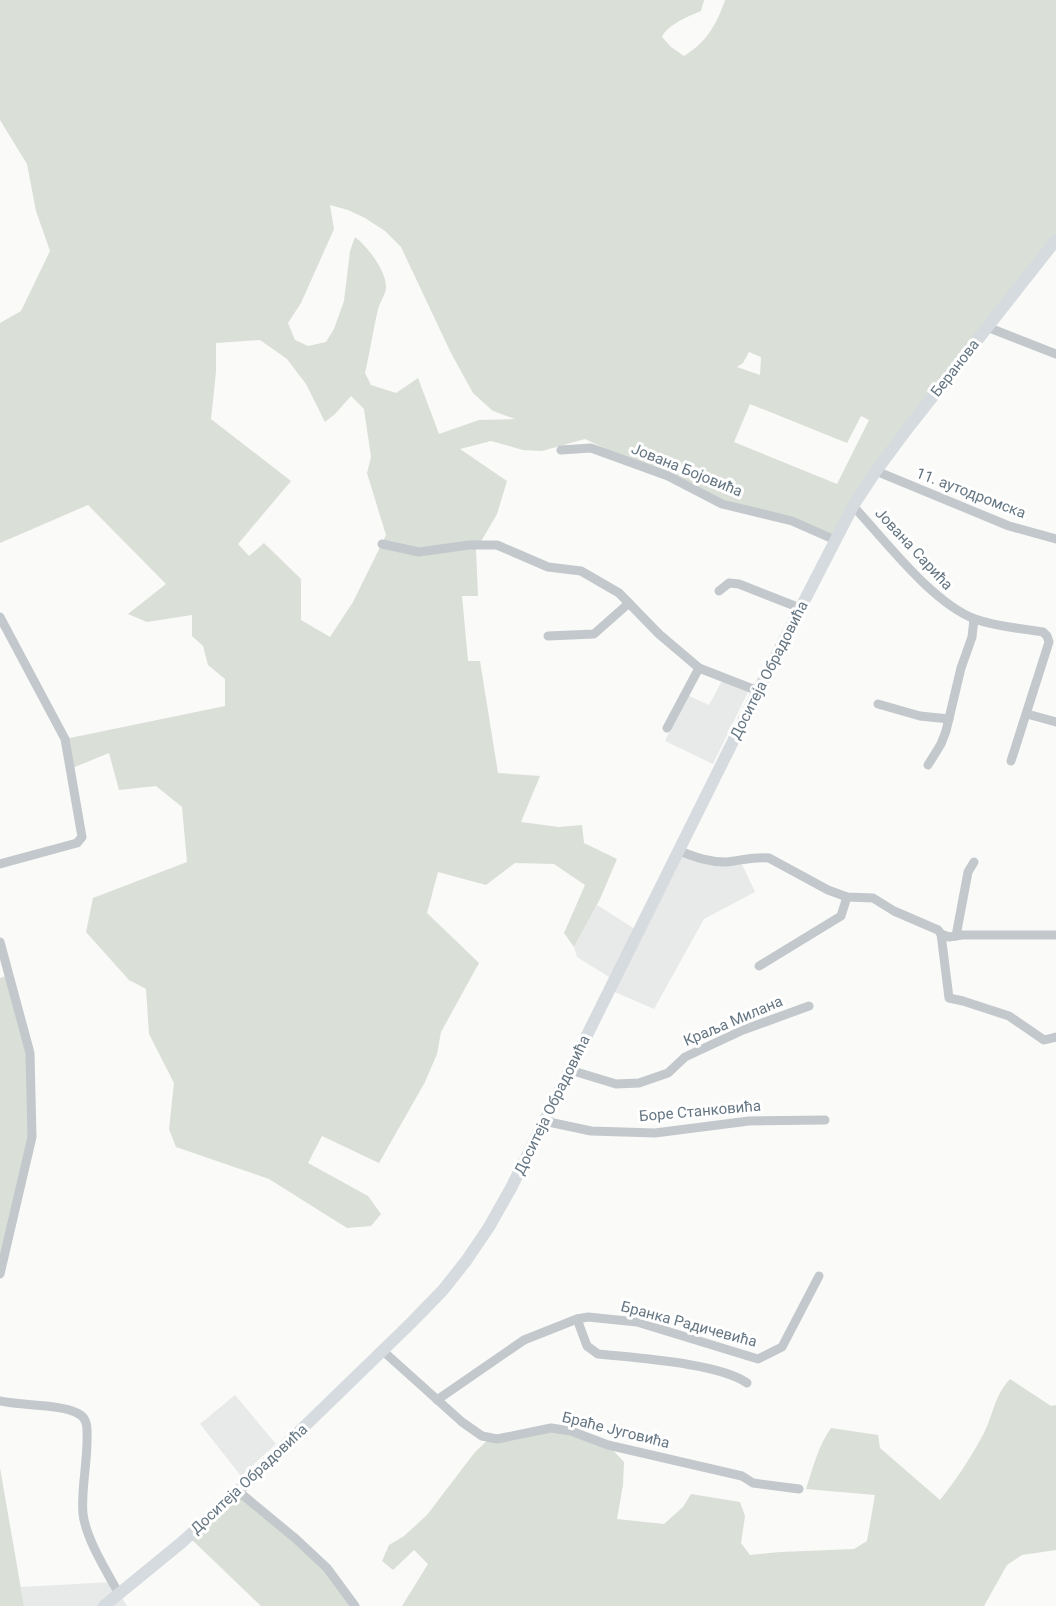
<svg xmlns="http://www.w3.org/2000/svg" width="1056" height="1606" font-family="Roboto,sans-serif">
<rect width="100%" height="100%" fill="#fafaf8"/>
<g fill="#e8e9e9">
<path d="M724 677 750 688 713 764 665 741 687 695 709 705Z"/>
<path d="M679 851 703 861 740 860 755 892 704 919 654 1009 610 990 614 980 577 957 574 947 597 905 638 931Z"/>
<path d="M235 1395 276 1444 241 1476 200 1424Z"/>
<path d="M112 1582 127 1606H24L21 1587Z"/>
</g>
<g fill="#dadfd7" fill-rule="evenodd">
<path d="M0 0H704L701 11C689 16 668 24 662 37L671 47 684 56C706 43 717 24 725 0H1056V240L908 428 835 540 792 521 722 504 585 439 542 451 523 450 491 441 460 449 507 481 497 514 476 550 478 596H462L468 661H480L498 773 540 776 521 822 559 827 582 825 584 843 617 859 600 899 574 947 564 933 585 885 554 864 515 863 486 885 438 872 427 913 479 963 441 1032 437 1054 425 1082 379 1163 322 1136 308 1163 368 1196 381 1214 371 1226 347 1228 269 1179 176 1147 169 1129 174 1083 149 1034 146 989 129 980 86 932 93 898 187 862 182 807 156 786 119 790 109 753 70 769 65 739 225 706V679L208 665 203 646 192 636V615L147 622 128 614 166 584 88 505 0 543V323L21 311 50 251 36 211 27 164 0 120ZM330 205 348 210 365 218 385 231 401 247 451 353 473 393 493 411 515 419 479 420 439 434 418 378 396 393 371 385 365 373C370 352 373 330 378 309 380 302 386 294 386 287 386 270 367 246 355 237L350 251 344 301 334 329 326 342 308 346 295 340 288 323 301 303 334 229ZM260 340 287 359 306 384 325 422 335 414 351 396 364 409 371 457 367 473 386 535 353 602 330 637 301 620V579L264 543 249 556 238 544 291 481 211 419 216 372V343ZM749 352 761 357 760 375 737 367 743 363ZM750 404 847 443 861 416 869 420 837 484 734 442Z"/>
<path d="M9 975 30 1053 31 1131 0 1276V978Z"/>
<path d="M1010 1379 1051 1406 1056 1405V1550L1022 1555 1007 1565 984 1606H402L428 1564 414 1550 393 1570 382 1561 389 1545 404 1536 427 1515 475 1452 490 1438 571 1431 608 1445 624 1462 623 1485 617 1519 664 1524 683 1507 691 1494 740 1502 745 1516 741 1543 750 1555 780 1552 854 1549 867 1541 875 1495 806 1489C813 1468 818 1446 831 1428L878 1435 880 1448 940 1500C957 1479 971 1457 984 1433 994 1413 994 1396 1010 1379Z"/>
<path d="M0 1468 24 1606H0Z"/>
<path d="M238 1491 296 1539 355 1606H261L188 1536Z"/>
</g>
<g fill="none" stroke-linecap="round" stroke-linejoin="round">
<g stroke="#c3c8cc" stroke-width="9">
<path d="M987 327 1056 354"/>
<path d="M561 450 591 448 668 476 722 504 792 521 835 540"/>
<path d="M876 471 1009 526 1056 539"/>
<path d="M853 506C885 540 932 603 975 619 997 627 1020 628 1043 632L1047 636 1049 642 1011 761"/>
<path d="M382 544 419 552 469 545H497L548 567 581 571 619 593 659 634 699 668 758 691"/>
<path d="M719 591 729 583 739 584 800 608"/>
<path d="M0 617 65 739 82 837 77 843 0 864"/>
<path d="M548 636 594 634 629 603"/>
<path d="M878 704 920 716 949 719"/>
<path d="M1027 714 1056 722"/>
<path d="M667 728 699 668"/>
<path d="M928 765 941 744 946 731 961 668 972 637 974 619"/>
<path d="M679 851C695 857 708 862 726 862 740 861 754 856 769 858L828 890 847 897 873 898 894 911 938 930 941 934 949 998 963 1001 1009 1016 1044 1040 1056 1037"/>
<path d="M941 934 949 937 962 935H1055"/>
<path d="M956 936 968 872 974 862"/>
<path d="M0 942 30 1053 32 1137 0 1274"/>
<path d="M759 966 841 916 847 897"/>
<path d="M570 1070 616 1084 639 1083 668 1073 685 1057 743 1030 809 1006"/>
<path d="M544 1121 591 1131 655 1133 749 1121 825 1120"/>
<path d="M577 1319 588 1317 637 1322 758 1359 782 1347 819 1276"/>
<path d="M383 1351 462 1422 482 1436 497 1439 551 1428 571 1431 608 1445 742 1476 753 1483 799 1489"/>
<path d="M437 1400 524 1340 577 1319 587 1346 598 1354C635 1358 719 1363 747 1383"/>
<path d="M0 1401C22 1406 60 1404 77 1413 89 1418 87 1430 87 1441 87 1465 81 1490 83 1514 86 1539 107 1572 119 1594"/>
<path d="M238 1491 296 1539 327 1568 355 1606"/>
</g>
<path stroke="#d6dbdf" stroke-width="12" d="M104 1606 181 1543 238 1491 411 1323 443 1290 466 1261 489 1227 511 1188 758 691 853 506 876 471 908 428 1056 240"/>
</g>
<g text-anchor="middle" stroke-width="6" stroke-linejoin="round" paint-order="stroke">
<g font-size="15" fill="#657683" stroke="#fff">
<text transform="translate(955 368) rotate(-52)" y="5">Беранова</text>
<text transform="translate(687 470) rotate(22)" y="5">Јована Бојовића</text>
<text transform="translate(971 493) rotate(21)" y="5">11. аутодромска</text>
<text transform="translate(914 549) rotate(47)" y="5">Јована Сарића</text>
<text transform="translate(769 670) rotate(-63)" y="5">Доситеја Обрадовића</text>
<text transform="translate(733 1021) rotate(-23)" y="5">Краља Милана</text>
<text transform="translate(552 1105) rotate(-64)" y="5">Доситеја Обрадовића</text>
<text transform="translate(700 1111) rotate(-5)" y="5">Боре Станковића</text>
<text transform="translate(689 1324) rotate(15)" y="5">Бранка Радичевића</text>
<text transform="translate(616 1430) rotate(14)" y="5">Браће Југовића</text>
<text transform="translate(249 1479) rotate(-43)" y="5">Доситеја Обрадовића</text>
</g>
</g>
</svg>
